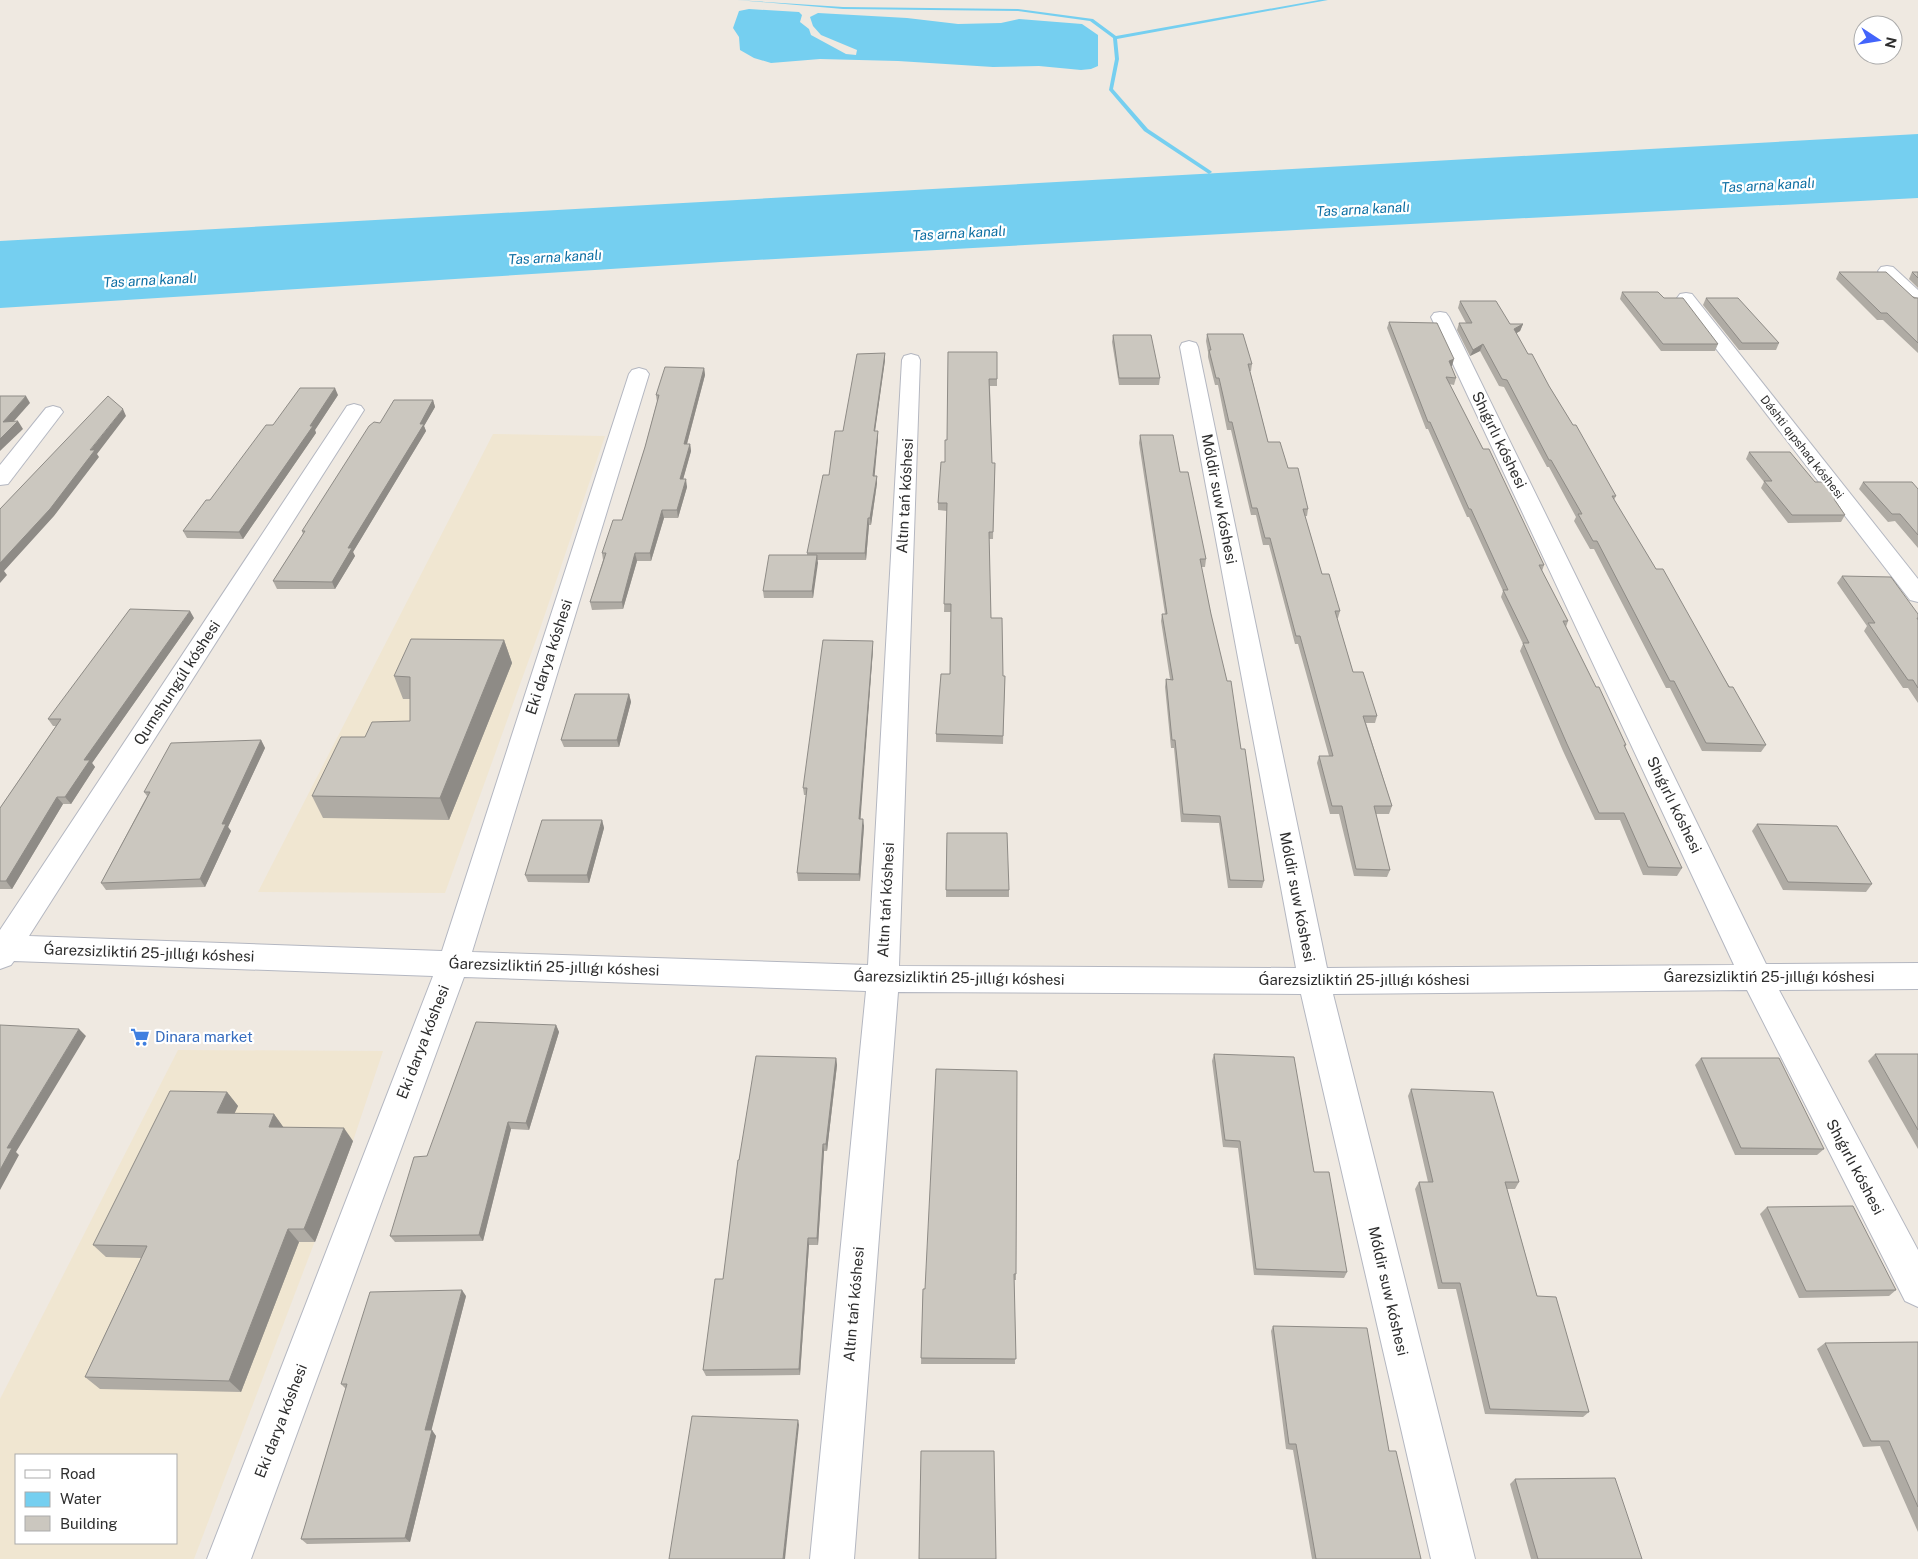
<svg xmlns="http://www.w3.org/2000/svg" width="1918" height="1559" font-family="'Public Sans',sans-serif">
<rect width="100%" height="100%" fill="#efe9e1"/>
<g fill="#f0e6d1" fill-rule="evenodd">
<path d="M493 434 605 436 541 626 445 893 258 892Z"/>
<path d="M178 1050 383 1051 353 1141 194 1559H0V1399ZM16 1455H176V1543H16Z"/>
</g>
<g fill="#75cff0">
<path d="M749 9 799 12 802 15 800 22 809 29 811 35 846 54 856 55 857 50 821 35 813 26 810 17 818 13 907 18 958 24 1001 23 1019 19 1082 24 1098 35V66L1091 69 1081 70 1039 66 993 67 898 61 820 59 771 63 754 58 740 50 739 37 733 28 739 11Z"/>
<path d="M1918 134V198L1314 229 721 262 0 308V241Z"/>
</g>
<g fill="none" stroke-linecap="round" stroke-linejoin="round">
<path fill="#75cff0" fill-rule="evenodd" d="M737 0 843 7 1018 9 1093 19 1116 36 1319 0H1328L1117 39 1119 59 1113 89 1148 129 1211 171 1212 172 1209 174 1144 131 1109 90 1115 59 1113 38 1090 21 1018 11 843 9Z"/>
<g stroke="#b4b7c1" stroke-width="2">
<g id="minor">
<path d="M1887 266 1893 267 1918 290V304L1912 303 1881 275 1878 271 1881 267Z"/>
<path d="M1686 293 1692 294 1918 579V602L1910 600 1680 302 1677 298 1680 294Z"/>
<path d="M1440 312 1446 313 1449 317 1766 964 1918 963V989L1779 990 1918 1250V1307L1905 1301 1747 990 1333 994 1475 1559H1431L1301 994 898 992 854 1559H810L866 991 464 977 251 1559H207L433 976 14 961 11 965 0 969V930L347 406 354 404 361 406 364 410 29 936 442 951 629 374 632 370 639 368 646 370 649 374 472 952 868 965 902 360 904 356 911 354 918 356 920 360 899 966 1296 968 1180 347 1182 343 1189 341 1196 343 1198 347 1327 968 1734 965 1431 317 1434 313Z"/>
<path d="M53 406 60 408 63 412 8 484 0 485V465L46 408Z"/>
</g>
</g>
<use href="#minor" fill="#fff" fill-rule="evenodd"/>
</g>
<g fill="#afaba4">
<path d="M1839 272 1918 298V353L1883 320H1877L1836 279Z"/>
<path d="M1912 272H1918V288L1909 279Z"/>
<path d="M1622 292 1664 298 1718 344 1715 351H1661L1620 299Z"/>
<path d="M1706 298 1779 343 1776 350H1739L1703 305Z"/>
<path d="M1460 301 1510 324H1523L1520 331 1516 333 1528 354 1549 386 1616 496 1614 500 1656 569 1766 745 1761 752 1702 751 1670 688H1666L1594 549H1590L1574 521 1576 517 1549 467H1547L1504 387 1499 386 1480 351 1470 356 1457 330 1459 323H1466L1458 308Z"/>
<path d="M1389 322 1452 366H1451L1456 378 1454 385 1449 384 1544 565 1542 571 1568 621 1566 627 1596 687 1626 745 1625 747 1682 868 1677 876 1643 875 1620 820H1595L1563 751 1520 651 1523 644 1501 597 1503 591 1469 517H1467L1428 429H1426L1387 328Z"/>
<path d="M1207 334 1252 364 1251 371H1250L1268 442 1288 468 1308 509 1307 516H1305L1322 574 1340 611 1338 618H1337L1353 672 1377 716 1375 723H1366L1392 806 1389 814H1376L1390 870 1387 877 1354 876 1339 814H1330L1317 763 1319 756H1329L1298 644H1295L1269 545H1263L1256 515H1251L1231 430H1227L1218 385H1215L1208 357V352L1206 341Z"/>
<path d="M1113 335 1160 378 1159 385H1119L1112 342Z"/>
<path d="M997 352V386H990L992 463H995L993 539H989L991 618 1003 676H1005L1003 744 936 742V734L950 674 951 612H944L947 511 938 510V503L945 462 947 440Z"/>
<path d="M885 353V360L875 431 878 438 874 476H877V483L871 525H869L866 560H817L813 598H764L763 591 807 555V553L829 475 843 431Z"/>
<path d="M704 368 705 375 687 444H690L691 451 683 479 687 487 678 518H664L651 561H637L623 609 592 610 590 602 603 560 602 553 622 520 645 447 657 402 656 395Z"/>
<path d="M338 395 315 430 316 433 243 539 187 538 183 531 210 500 273 425Z"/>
<path d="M433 400 435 407 424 426 426 431 353 552 355 556 335 589H277L273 581 303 534 302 531 380 423Z"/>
<path d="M1140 435 1180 472 1206 559 1205 567H1201L1211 614 1241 749 1264 881 1262 888H1228L1219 823 1181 822 1174 748H1171L1165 687 1166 679H1170L1161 621 1162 614H1165L1139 443Z"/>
<path d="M1749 452 1815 482 1837 496 1835 500 1845 515 1841 522 1788 523 1761 488 1764 482 1746 459Z"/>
<path d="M1863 482 1918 489V548L1895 521 1888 522 1859 489Z"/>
<path d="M1842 576 1918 614V703L1908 688H1903L1864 631 1867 626 1837 583Z"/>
<path d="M194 618 92 763 95 767 71 804H63L12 889H0V808L56 726H53L48 719Z"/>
<path d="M504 640 512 663 449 820 323 818 312 796 365 737 410 721V699H403L394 676Z"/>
<path d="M873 649 860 819 864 826 860 881H798L797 873 806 795H804L803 788Z"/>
<path d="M629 694 631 702 619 747H564L561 740Z"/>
<path d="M261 740 265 748 228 827 231 831 205 887 106 890 101 883 147 796 144 792Z"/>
<path d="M602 820 604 828 589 883 528 882 525 875Z"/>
<path d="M1757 824 1872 884 1866 892 1783 890 1752 831Z"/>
<path d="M947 833 1009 890V897H946Z"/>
<path d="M556 1025 559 1032 529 1130 511 1129 483 1241 395 1242 390 1236 427 1156Z"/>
<path d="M1214 1054 1314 1172 1347 1272 1344 1278 1254 1275 1238 1148 1223 1147 1212 1061Z"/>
<path d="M1875 1054H1918V1149L1868 1061Z"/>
<path d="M836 1058 837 1065 827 1151H824L818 1245H809L800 1375 706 1376 703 1370 723 1279 739 1160Z"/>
<path d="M1701 1058 1824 1149 1817 1155H1735L1695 1065Z"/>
<path d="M1411 1089 1519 1182 1515 1189H1507L1537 1296 1589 1412 1583 1417 1485 1414 1456 1289H1438L1415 1189 1419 1182H1428L1408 1096Z"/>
<path d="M227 1092 238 1106 234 1114H274L283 1127 353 1141 315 1242H299L241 1392 100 1389 85 1377 141 1258 106 1257 93 1245Z"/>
<path d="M1767 1207 1896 1290 1889 1296 1799 1298 1760 1214Z"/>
<path d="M1016 1274V1280H1014L1015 1364H921L923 1289Z"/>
<path d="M466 1296 431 1430 436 1436 410 1542 307 1544 301 1539 346 1389 341 1384Z"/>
<path d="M1273 1326 1389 1451 1421 1559H1312L1293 1450 1286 1449 1271 1331Z"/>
<path d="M1918 1342V1532L1880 1446 1863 1447 1817 1349 1825 1343Z"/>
<path d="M1515 1479 1642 1559H1531L1510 1484Z"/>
</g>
<g fill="#8e8b86">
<path d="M1523 324 1520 331 1512 336 1514 329Z"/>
<path d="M1483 344 1480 351 1470 356 1473 350Z"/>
<path d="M885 353V360L874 438V431Z"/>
<path d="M1454 359 1452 366 1447 368 1449 361Z"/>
<path d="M704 368 705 375 685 451 684 444Z"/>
<path d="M335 388 338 395 315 430 316 433 243 539 239 532Z"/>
<path d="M26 396 30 403 7 429 3 422Z"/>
<path d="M433 400 435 407 424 426 426 431 353 552 355 556 335 589 332 582 348 548Z"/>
<path d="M123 409 126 416 97 454 99 457 54 516 4 571 7 575 0 583V563Z"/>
<path d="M18 421 23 429 0 451V439Z"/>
<path d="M878 431V438L874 483 873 476Z"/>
<path d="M690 444 691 451 681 487 680 479Z"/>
<path d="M877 476V483L871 525 870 518Z"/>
<path d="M686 479 687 487 678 518 677 510Z"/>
<path d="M662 510 664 518 651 561 650 553Z"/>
<path d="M868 518 869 525 866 560 865 553Z"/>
<path d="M635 553 637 561 623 609 622 602Z"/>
<path d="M817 555 818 563 813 598 812 591Z"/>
<path d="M190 611 194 618 92 763 95 767 71 804 65 797 84 760Z"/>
<path d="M504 640 512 663 449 820 440 798Z"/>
<path d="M873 641V649L860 826 859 819Z"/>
<path d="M629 694 631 702 619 747 617 740Z"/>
<path d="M261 740 265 748 228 827 231 831 205 887 200 879 222 824Z"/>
<path d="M57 797 63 804 12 889 6 881Z"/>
<path d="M863 819 864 826 860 881 859 874Z"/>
<path d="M602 820 604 828 589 883 587 875Z"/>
<path d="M556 1025 559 1032 529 1130 526 1123Z"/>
<path d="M79 1029 86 1036 16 1152 19 1155 0 1190V1170L7 1148Z"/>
<path d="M836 1058 837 1065 827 1151 826 1144Z"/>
<path d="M227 1092 238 1106 228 1127 217 1113Z"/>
<path d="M274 1114 284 1128 269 1127Z"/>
<path d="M508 1122 511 1129 483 1241 479 1235Z"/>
<path d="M344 1128 353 1141 315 1242 304 1229Z"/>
<path d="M823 1144 824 1151 818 1245 817 1238Z"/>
<path d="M288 1229 299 1242 241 1392 229 1381Z"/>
<path d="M808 1238 809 1245 800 1375 799 1369Z"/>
<path d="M462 1290 466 1296 430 1436 425 1430Z"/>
<path d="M798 1420 799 1425 785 1559H783Z"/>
<path d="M432 1430 436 1436 410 1542 405 1538Z"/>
</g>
<g fill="#cbc7bf" stroke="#8e8b86">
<path d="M1839 272H1886L1914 298H1918V343L1887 313H1881Z"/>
<path d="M1912 272H1918V278Z"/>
<path d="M1622 292H1658L1664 298H1683L1718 344H1663Z"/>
<path d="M1706 298H1738L1779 343H1742Z"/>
<path d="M1460 301H1496L1510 324H1523L1514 329 1528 354H1532L1549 386 1573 425H1576L1616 496H1612L1656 569H1663L1729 687H1733L1766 745 1706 743 1674 681H1670L1597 541H1593L1578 514H1582L1551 460H1549L1507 380 1502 379 1483 344 1473 350 1459 323H1472Z"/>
<path d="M1389 322 1437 323 1454 359 1449 361 1456 378 1446 377 1483 449H1489L1544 565H1539L1568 621H1563L1596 687H1599L1626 745H1624L1682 868 1648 867 1624 813H1599L1567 744 1523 643H1529L1503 590H1508L1471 509H1469L1430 422H1428Z"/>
<path d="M1207 334H1243L1252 364H1248L1268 442H1280L1288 468H1298L1308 509H1303L1322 574H1329L1340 611H1335L1353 672H1363L1377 716H1363L1392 806H1374L1390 870 1356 869 1342 806H1332L1319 756H1333L1300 636H1296L1270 538H1265L1257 508H1252L1232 422H1229L1219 378H1216L1209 350H1211Z"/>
<path d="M1113 335H1151L1160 378H1119Z"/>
<path d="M948 352H997V379H989L992 463H995L993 532H989L991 618H1002L1003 676H1005L1003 736 936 734 941 674H950L951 604H944L947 503H938L941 462H945V440H947Z"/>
<path d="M885 353 874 431H878L873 476H877L870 518H868L865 553H807L823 475H829L835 431H843L857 354Z"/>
<path d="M665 367 704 368 684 444H690L680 479H686L677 510H662L650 553H635L622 602H590L606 553H602L613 520H622L645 447 659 395H656Z"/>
<path d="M300 388H335L310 426H313L239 532 183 531 206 500H210L266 425H273Z"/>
<path d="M0 396H26L3 422 18 421 0 439Z"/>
<path d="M108 396 123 409 90 450H95L50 509 0 563V509Z"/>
<path d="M394 400H433L420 424H424L348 548H352L332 582 273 581 305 531H302L369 426 374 422 380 423Z"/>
<path d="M1140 435H1173L1180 472H1188L1206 559H1200L1211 614 1227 681H1231L1241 749H1245L1264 881 1230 880 1220 816 1183 814 1175 740H1172L1166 679 1173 680 1162 614H1167Z"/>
<path d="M1749 452H1790L1815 482H1826L1837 496 1834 499 1845 515H1792L1764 481H1772Z"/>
<path d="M1863 482H1912L1918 489V535L1900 514H1892Z"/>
<path d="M769 555H817L812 591H763Z"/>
<path d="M1842 576 1891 577 1918 614V618H1917L1918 620V688L1913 680H1908L1868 623H1875Z"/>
<path d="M130 609 190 611 84 760H90L65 797H57L6 881H0V808L61 719H48Z"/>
<path d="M411 639 504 640 440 798 312 796 341 737H365L372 722 410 721V677L394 676Z"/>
<path d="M823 640 873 641 859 819H863L859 874 797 873 807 788H803Z"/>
<path d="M575 694H629L617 740H561Z"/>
<path d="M261 740 222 824H226L200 879 101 883 150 792H144L171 743Z"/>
<path d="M542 820H602L587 875H525Z"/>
<path d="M1757 824 1837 826 1872 884 1788 882Z"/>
<path d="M947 833H1007L1009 890H946Z"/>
<path d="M476 1022 556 1025 526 1123 508 1122 479 1235 390 1236 414 1157 427 1156Z"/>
<path d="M0 1025 79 1029 7 1148H12L0 1170Z"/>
<path d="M1214 1054 1294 1057 1314 1172H1329L1347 1272 1256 1269 1240 1141 1225 1140Z"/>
<path d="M1875 1054H1918V1130Z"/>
<path d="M756 1056 836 1058 826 1144H823L817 1238H808L799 1369 703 1370 715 1279H723L738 1160H739Z"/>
<path d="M1701 1058H1779L1824 1149 1741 1148Z"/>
<path d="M936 1069 1017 1071 1016 1274H1014L1016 1359 921 1358 923 1289H925Z"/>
<path d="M1411 1089 1493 1092 1519 1182H1505L1537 1296 1556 1297 1589 1412 1490 1409 1460 1283H1442L1419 1182H1433Z"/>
<path d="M170 1091 227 1092 217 1113 274 1114 269 1127 344 1128 304 1229H288L229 1381 85 1377 147 1246 93 1245Z"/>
<path d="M1853 1206 1896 1290 1806 1291 1767 1207Z"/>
<path d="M462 1290 425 1430H432L405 1538 301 1539 347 1384H341L370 1292Z"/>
<path d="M1273 1326 1367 1328 1389 1451H1396L1421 1559H1316L1296 1444H1289Z"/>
<path d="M1918 1342V1507L1889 1441H1871L1825 1343Z"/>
<path d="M692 1416 798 1420 783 1559H669Z"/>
<path d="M921 1451H994L996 1559H919Z"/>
<path d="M1615 1478 1642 1559H1538L1515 1479Z"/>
</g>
<defs>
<g id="supermarket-bare" transform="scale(1.5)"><path d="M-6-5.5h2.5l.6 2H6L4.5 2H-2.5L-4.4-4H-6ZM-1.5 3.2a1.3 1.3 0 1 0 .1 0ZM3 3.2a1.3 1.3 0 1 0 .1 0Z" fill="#3f7fe0" stroke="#fff" stroke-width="2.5" paint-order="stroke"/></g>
</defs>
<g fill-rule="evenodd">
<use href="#supermarket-bare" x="140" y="1037"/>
</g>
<g text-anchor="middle" stroke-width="4.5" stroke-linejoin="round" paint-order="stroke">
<g font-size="12" fill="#2e2e2e" stroke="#fff">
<text transform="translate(1802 447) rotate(52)" y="4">Dáshti qıpshaq kóshesi</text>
</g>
<g font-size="14" font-style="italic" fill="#0d6fa3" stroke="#fff">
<text transform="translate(1768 185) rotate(-3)" y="5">Tas arna kanalı</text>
<text transform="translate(1363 209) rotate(-3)" y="5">Tas arna kanalı</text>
<text transform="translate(959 233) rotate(-3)" y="5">Tas arna kanalı</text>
<text transform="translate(555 257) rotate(-3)" y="5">Tas arna kanalı</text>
<text transform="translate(150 280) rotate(-3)" y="5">Tas arna kanalı</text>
</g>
<g font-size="15" fill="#2e2e2e" stroke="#fff">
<text transform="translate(1499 440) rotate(64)" y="5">Shıǵırlı kóshesi</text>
<text transform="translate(905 496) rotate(-87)" y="5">Altın tań kóshesi</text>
<text transform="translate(1219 499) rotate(79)" y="5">Móldir suw kóshesi</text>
<text transform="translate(549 657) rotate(-72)" y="5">Eki darya kóshesi</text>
<text transform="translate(177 683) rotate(-57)" y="5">Qumshungúl kóshesi</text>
<text transform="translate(1674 805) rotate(64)" y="5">Shıǵırlı kóshesi</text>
<text transform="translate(1297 897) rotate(79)" y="5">Móldir suw kóshesi</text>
<text transform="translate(886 900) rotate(-87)" y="5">Altın tań kóshesi</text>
<text transform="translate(149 953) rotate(2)" y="5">Ǵarezsizliktiń 25-jıllıǵı kóshesi</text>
<text transform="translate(554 967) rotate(2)" y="5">Ǵarezsizliktiń 25-jıllıǵı kóshesi</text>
<text x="1769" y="982">Ǵarezsizliktiń 25-jıllıǵı kóshesi</text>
<text transform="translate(959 978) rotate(1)" y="5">Ǵarezsizliktiń 25-jıllıǵı kóshesi</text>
<text x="1364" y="985">Ǵarezsizliktiń 25-jıllıǵı kóshesi</text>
<text transform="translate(423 1042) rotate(-69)" y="5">Eki darya kóshesi</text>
<text transform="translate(1855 1167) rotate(62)" y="5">Shıǵırlı kóshesi</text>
<text transform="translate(1388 1291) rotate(77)" y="5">Móldir suw kóshesi</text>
<text transform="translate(854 1304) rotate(-85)" y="5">Altın tań kóshesi</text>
<text transform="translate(281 1421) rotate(-69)" y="5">Eki darya kóshesi</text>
</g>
<g font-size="15" fill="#366cbe" stroke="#fff" text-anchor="start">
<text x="155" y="1042">Dinara market</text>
</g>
</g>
<rect x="15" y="1454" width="162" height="90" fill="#ffffff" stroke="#ababab"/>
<rect x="25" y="1470" width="25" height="8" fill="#ffffff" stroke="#ababab"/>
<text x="60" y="1479" font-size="15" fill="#2e2e2e">Road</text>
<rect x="25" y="1492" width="25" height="15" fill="#75cff0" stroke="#ababab"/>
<text x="60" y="1504" font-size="15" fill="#2e2e2e">Water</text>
<rect x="25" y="1516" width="25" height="15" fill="#cbc7bf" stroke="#ababab"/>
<text x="60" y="1529" font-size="15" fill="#2e2e2e">Building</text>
<g transform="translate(1878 40) rotate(102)"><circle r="24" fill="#ffffff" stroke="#ababab"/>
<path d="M0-4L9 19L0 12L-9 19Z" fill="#4264fb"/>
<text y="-8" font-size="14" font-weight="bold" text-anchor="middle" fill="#2e2e2e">N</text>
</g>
</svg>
